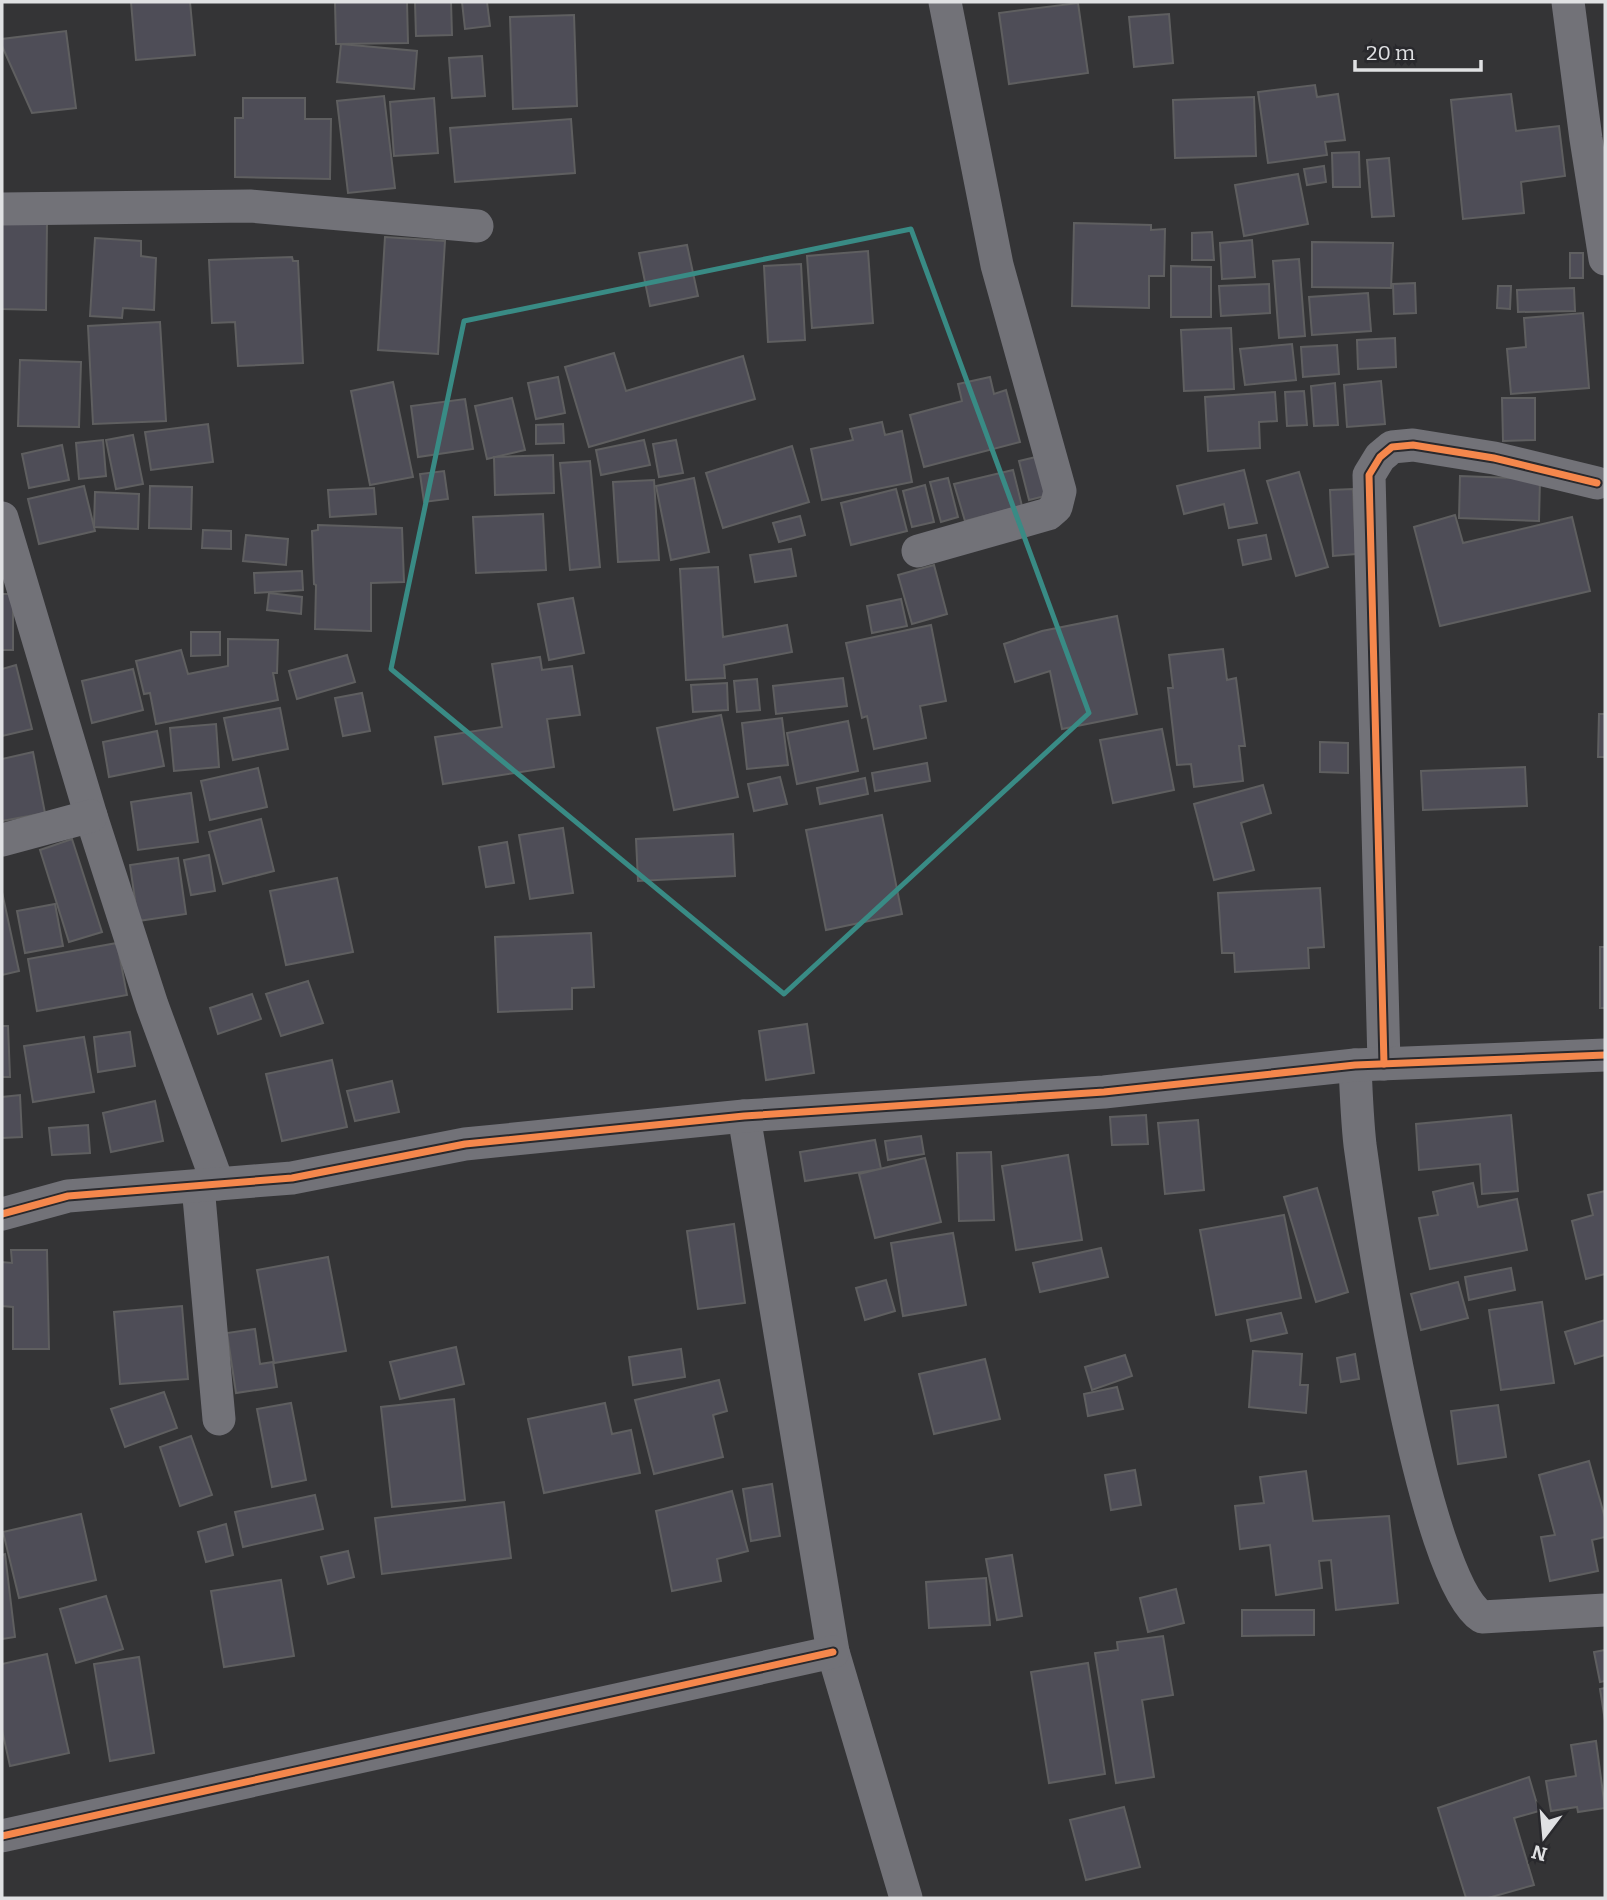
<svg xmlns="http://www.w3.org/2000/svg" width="1607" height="1900" font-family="Bitter,serif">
<rect width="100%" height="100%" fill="#343436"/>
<g fill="#4e4d57" stroke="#5f5f60" stroke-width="2">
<path d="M131 2H190L195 55 136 60Z"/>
<path d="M335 2H407L408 43 336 44Z"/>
<path d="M415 2H451L452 35 416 36Z"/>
<path d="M462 2H487L490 26 465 29Z"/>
<path d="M1078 3 1088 73 1009 84 999 13Z"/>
<path d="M1169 14 1173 63 1134 67 1129 17Z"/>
<path d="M574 15 577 106 513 109 510 17Z"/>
<path d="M66 31 76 108 32 113 2 46V39Z"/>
<path d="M341 44 417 51 414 89 337 82Z"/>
<path d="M482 56 485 96 452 98 449 58Z"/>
<path d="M1315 85 1317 97 1338 94 1345 140 1325 142 1327 155 1268 163 1258 92Z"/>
<path d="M1511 94 1516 131 1559 126 1565 176 1521 182 1524 213 1463 219 1451 100Z"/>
<path d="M384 96 395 188 348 193 337 101Z"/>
<path d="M1254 97 1256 156 1175 158 1173 100Z"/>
<path d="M243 98H305V119H331L330 179 235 177V118H243Z"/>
<path d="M434 98 438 153 394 156 390 102Z"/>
<path d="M571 119 575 173 455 182 450 128Z"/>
<path d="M1359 152 1360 187H1333L1332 153Z"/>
<path d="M1389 158 1394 216 1372 217 1367 160Z"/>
<path d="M1324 166 1326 182 1307 185 1304 169Z"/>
<path d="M1298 174 1308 224 1244 236 1235 185Z"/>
<path d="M2 221 47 222 46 310 2 309Z"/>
<path d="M1074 223 1151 225V230L1165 229 1164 276H1149V308L1072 306Z"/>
<path d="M1212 232 1214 260H1192V233Z"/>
<path d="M385 237 445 241 438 354 378 350Z"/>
<path d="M95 238 141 241V256L156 258 154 310 123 308 122 318 90 316Z"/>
<path d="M1252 240 1255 277 1222 279 1220 243Z"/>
<path d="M1312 242 1393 243 1391 288 1312 287Z"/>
<path d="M687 245 698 296 650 306 639 253Z"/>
<path d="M868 251 873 323 812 328 807 256Z"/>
<rect x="1570" y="253" width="13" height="25"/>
<path d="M292 257 293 261H298L303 363 238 366 235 322 212 323 209 260Z"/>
<path d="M1299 259 1305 336 1279 338 1273 261Z"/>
<path d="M801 264 805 340 768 342 764 266Z"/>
<path d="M1171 266 1211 267V317H1171Z"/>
<path d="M1415 283 1416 313 1394 314 1393 284Z"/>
<path d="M1269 284 1270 313 1221 316 1219 286Z"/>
<path d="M1498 286H1511L1510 309 1497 308Z"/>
<path d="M1574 288 1575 311 1518 312 1517 290Z"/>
<path d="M1368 293 1371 331 1312 335 1309 297Z"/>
<path d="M1583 313 1589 388 1511 394 1507 349 1526 347 1524 318Z"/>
<path d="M160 322 166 421 93 424 88 326Z"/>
<path d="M1231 328 1234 389 1184 391 1181 330Z"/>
<path d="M1395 338 1396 367 1358 369 1357 340Z"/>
<path d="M1292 344 1296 380 1245 385 1240 349Z"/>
<path d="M1337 345 1339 374 1303 377 1301 347Z"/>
<path d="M614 353 626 391 743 356 755 399 589 447 565 367Z"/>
<path d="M20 360 81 362 79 427 18 426Z"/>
<path d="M558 377 565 413 536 419 528 383Z"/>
<path d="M990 377 994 394 1006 390 1020 442 924 467 910 415 962 401 958 384Z"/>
<path d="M1381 381 1385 424 1347 427 1344 385Z"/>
<path d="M393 382 413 477 370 485 351 391Z"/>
<path d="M1335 383 1338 425 1314 426 1311 386Z"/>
<path d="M1304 391 1307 425 1287 426 1285 392Z"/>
<path d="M1275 392 1277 421 1259 422 1260 448 1208 451 1205 397Z"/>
<path d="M512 398 525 450 487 459 475 406Z"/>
<path d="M1502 398H1535V440L1503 441Z"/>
<path d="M465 399 473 449 418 457 411 406Z"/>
<path d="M882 422 885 435 902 431 912 482 822 500 811 449 853 440 850 429Z"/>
<path d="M208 424 213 462 151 470 145 432Z"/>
<path d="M563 424 564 443 536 444V425Z"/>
<path d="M133 435 143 484 116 489 106 440Z"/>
<path d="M103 440 106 476 79 479 76 443Z"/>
<path d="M644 440 650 465 601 475 596 450Z"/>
<path d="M676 440 683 473 659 477 653 444Z"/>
<path d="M62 445 69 480 29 488 22 454Z"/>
<path d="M792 446 809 502 723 528 706 473Z"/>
<path d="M553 455 554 493 495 495 494 457Z"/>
<path d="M1040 456 1049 495 1029 500 1019 461Z"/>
<path d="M590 461 600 567 570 570 560 463Z"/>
<path d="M1013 470 1022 506 965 521 954 484Z"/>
<path d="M1244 470 1257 523 1229 528 1224 504 1184 514 1177 486Z"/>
<path d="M444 471 448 499 424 502 420 474Z"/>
<path d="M1299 472 1328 567 1296 576 1267 481Z"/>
<path d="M1460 476 1540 479 1539 521 1459 518Z"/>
<path d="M694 478 709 552 671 560 656 486Z"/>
<path d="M948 478 958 517 941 522 930 482Z"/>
<path d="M654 480 659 560 618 562 613 482Z"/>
<path d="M925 485 934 522 912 527 903 491Z"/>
<path d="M84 486 95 531 39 544 28 499Z"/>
<path d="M150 486 192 487 191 529 149 528Z"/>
<path d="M374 488 376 514 330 517 328 490Z"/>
<path d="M896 489 907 531 851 545 841 503Z"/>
<path d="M1353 489 1356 554 1333 556 1330 490Z"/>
<path d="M95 492 139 494 138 529 94 527Z"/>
<path d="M543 514 546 570 476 573 473 517Z"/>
<path d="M1455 515 1463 543 1572 517 1590 591 1440 626 1414 527Z"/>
<path d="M800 516 805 535 779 542 773 523Z"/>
<path d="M318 525 402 528 404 582 371 583V631L315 629 316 585 314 584 312 531 318 530Z"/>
<path d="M203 530 231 531V549L202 548Z"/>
<path d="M246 535 288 539 286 565 243 561Z"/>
<path d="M1266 535 1271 559 1243 565 1238 540Z"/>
<path d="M791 549 796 576 755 582 750 555Z"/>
<path d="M934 565 947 614 912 624 898 575Z"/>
<path d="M718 567 723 637 787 625 792 652 724 665 725 678 686 680 680 569Z"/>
<path d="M302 571 303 590 255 593 254 573Z"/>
<path d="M269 593 302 597 301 614 267 610Z"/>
<rect x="2" y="594" width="11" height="56"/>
<path d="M573 598 584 653 549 660 538 604Z"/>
<path d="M901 599 907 626 872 633 867 606Z"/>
<path d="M1117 616 1137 714 1062 729 1050 671 1015 682 1004 644 1042 631Z"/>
<path d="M931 625 946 701 920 706 926 738 874 749 867 716 862 718 846 643Z"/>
<path d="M191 632H220V655L191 656Z"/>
<path d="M228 639 278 640 277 673H273L278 700 156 724 150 693 144 694 136 661 181 650 188 674 228 666Z"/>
<path d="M1223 649 1227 680 1236 678 1245 746H1239L1243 781 1194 787 1191 764 1177 765 1168 688H1173L1169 655Z"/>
<path d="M347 655 355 682 297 699 289 671Z"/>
<path d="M540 657 542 670 572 666 580 715 547 719 554 767 443 784 435 737 502 727 492 664Z"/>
<path d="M16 665 32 729 2 736V669Z"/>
<path d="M133 669 143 710 92 723 82 681Z"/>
<path d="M843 678 847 706 776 714 773 686Z"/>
<path d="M757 679 760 710 737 712 734 681Z"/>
<path d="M727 683 728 710 693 712 691 685Z"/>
<path d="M362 693 370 731 343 736 335 698Z"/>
<path d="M280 708 288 749 233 760 224 718Z"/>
<path d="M1599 714H1605V757H1598Z"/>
<path d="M721 715 738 797 674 810 657 728Z"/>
<path d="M782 718 788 765 747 769 742 723Z"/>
<path d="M848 721 858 771 797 784 787 733Z"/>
<path d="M216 724 219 767 174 771 170 728Z"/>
<path d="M1162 729 1174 790 1113 803 1100 740Z"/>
<path d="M157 731 164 766 109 777 103 742Z"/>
<path d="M1320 742 1348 743V773L1320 772Z"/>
<path d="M33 752 45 813 2 821V759Z"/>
<path d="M927 763 930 781 875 791 872 773Z"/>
<path d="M1525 767 1527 806 1423 810 1421 771Z"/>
<path d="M258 768 267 807 210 820 201 781Z"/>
<path d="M780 777 787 804 754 811 748 784Z"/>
<path d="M865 778 868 794 820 804 817 788Z"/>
<path d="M1263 785 1271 813 1241 823 1254 870 1214 880 1194 804Z"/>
<path d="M191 793 198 842 138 850 131 802Z"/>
<path d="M882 815 902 914 826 930 806 830Z"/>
<path d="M261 819 274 871 223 884 209 832Z"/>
<path d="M563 828 573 893 530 899 519 835Z"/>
<path d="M733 834 735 876 638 881 636 839Z"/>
<path d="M72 839 102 932 69 942 40 850Z"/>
<path d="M507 842 514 883 486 887 479 847Z"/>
<path d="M209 855 215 891 191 895 184 860Z"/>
<path d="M178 858 186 914 138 921 130 865Z"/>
<path d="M337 878 353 952 286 965 270 891Z"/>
<path d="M1320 888 1324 947 1308 948 1309 968 1235 972 1234 953H1222L1218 893Z"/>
<path d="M2 892 19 971 2 975Z"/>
<path d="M55 904 63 946 25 953 17 911Z"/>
<path d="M591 933 594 987 572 988V1009L498 1012 495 937Z"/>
<path d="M117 943 127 995 37 1011 28 959Z"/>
<rect x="1600" y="947" width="5" height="61"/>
<path d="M308 981 323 1023 281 1036 266 994Z"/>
<path d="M252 994 261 1019 218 1034 210 1008Z"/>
<path d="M807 1024 814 1073 766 1080 759 1031Z"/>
<path d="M2 1026H8L10 1077H2Z"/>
<path d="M130 1032 135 1066 98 1072 94 1037Z"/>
<path d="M84 1037 94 1092 33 1102 24 1046Z"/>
<path d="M332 1060 347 1127 282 1141 266 1074Z"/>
<path d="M392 1081 399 1112 355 1121 347 1091Z"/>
<path d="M20 1095 22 1137 2 1138V1097Z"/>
<path d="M155 1101 163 1141 111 1152 103 1113Z"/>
<path d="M1146 1115 1148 1144 1112 1145 1110 1117Z"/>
<path d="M1511 1115 1518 1191 1482 1194 1480 1164 1419 1170 1416 1124Z"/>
<path d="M1198 1120 1204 1190 1165 1194 1158 1123Z"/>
<path d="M88 1125 90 1153 52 1155 49 1128Z"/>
<path d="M921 1136 924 1154 888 1160 885 1141Z"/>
<path d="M875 1140 881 1169 805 1181 800 1152Z"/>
<path d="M991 1152 994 1220 959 1221 957 1153Z"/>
<path d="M1068 1155 1082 1240 1016 1250 1002 1166Z"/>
<path d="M925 1158 941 1222 875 1238 859 1174Z"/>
<path d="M1473 1183 1478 1207 1517 1199 1527 1250 1430 1269 1419 1218 1438 1215 1433 1192Z"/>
<path d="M1317 1188 1348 1292 1316 1302 1284 1197Z"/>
<path d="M1605 1191V1274L1586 1279 1572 1221 1593 1215 1588 1195Z"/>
<path d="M1284 1215 1301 1298 1216 1315 1200 1230Z"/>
<path d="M734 1224 745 1303 698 1309 687 1231Z"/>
<path d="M953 1233 966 1305 903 1316 891 1243Z"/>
<path d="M1101 1248 1108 1277 1040 1292 1033 1263Z"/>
<path d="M11 1250H47L49 1349H13V1307L2 1306V1262L12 1263Z"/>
<path d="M328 1257 346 1351 274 1363 257 1270Z"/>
<path d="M1511 1268 1515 1290 1469 1300 1465 1277Z"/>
<path d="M886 1280 895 1311 865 1320 856 1288Z"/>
<path d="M1458 1282 1468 1318 1421 1330 1411 1294Z"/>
<path d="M1542 1302 1554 1383 1501 1390 1489 1310Z"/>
<path d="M182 1306 188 1379 120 1384 114 1312Z"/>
<path d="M1281 1313 1287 1333 1251 1341 1247 1320Z"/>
<path d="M1605 1320V1355L1575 1364 1565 1332Z"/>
<path d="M255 1329 260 1364 273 1362 277 1387 236 1393 227 1333Z"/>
<path d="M456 1347 464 1384 400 1399 390 1362Z"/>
<path d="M681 1349 685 1377 633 1385 629 1357Z"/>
<path d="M1253 1351 1302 1354 1300 1385H1308L1306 1413 1249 1407Z"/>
<path d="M1355 1354 1359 1379 1341 1382 1337 1358Z"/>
<path d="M1125 1355 1132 1376 1092 1390 1085 1367Z"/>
<path d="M985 1359 1000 1419 934 1434 919 1374Z"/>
<path d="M719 1380 727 1411 713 1415 723 1457 654 1474 635 1400Z"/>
<path d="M1117 1387 1123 1409 1088 1416 1084 1394Z"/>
<path d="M164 1392 177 1428 125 1447 111 1409Z"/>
<path d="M454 1399 465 1500 392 1507 381 1407Z"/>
<path d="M291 1403 306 1480 272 1487 257 1409Z"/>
<path d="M605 1403 612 1434 631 1430 640 1473 544 1493 528 1419Z"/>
<path d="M1498 1405 1506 1457 1458 1464 1451 1411Z"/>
<path d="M191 1436 212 1495 180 1506 160 1447Z"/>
<path d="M1589 1461 1605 1518V1537L1592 1540 1598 1571 1550 1581 1541 1537 1555 1535 1539 1475Z"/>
<path d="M1135 1470 1141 1505 1111 1510 1105 1475Z"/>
<path d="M1306 1471 1313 1521 1389 1516 1398 1603 1336 1610 1331 1560 1319 1561 1322 1588 1276 1595 1270 1545 1240 1549 1235 1506 1264 1503 1260 1477Z"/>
<path d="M772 1484 780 1536 751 1541 743 1489Z"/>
<path d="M732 1491 748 1551 717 1559 721 1581 672 1591 656 1511Z"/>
<path d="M315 1495 323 1529 243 1547 235 1512Z"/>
<path d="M504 1502 511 1558 382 1574 375 1518Z"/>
<path d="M81 1514 96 1580 19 1598 3 1532Z"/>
<path d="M226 1524 233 1555 206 1562 198 1532Z"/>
<path d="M348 1551 354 1577 328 1584 321 1557Z"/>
<path d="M5 1554 15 1637 2 1639V1555Z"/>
<path d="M1012 1555 1022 1616 997 1620 986 1559Z"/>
<path d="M986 1578 990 1625 929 1628 926 1582Z"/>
<path d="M281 1580 294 1656 224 1667 211 1591Z"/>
<path d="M1176 1589 1184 1623 1148 1632 1140 1598Z"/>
<path d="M106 1596 123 1649 76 1663 60 1609Z"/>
<path d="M1242 1610H1314V1635L1242 1636Z"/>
<path d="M1163 1636 1173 1695 1142 1700 1154 1777 1116 1783 1095 1653 1118 1650 1117 1642Z"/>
<path d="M1605 1650V1681L1600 1682 1594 1652Z"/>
<path d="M47 1654 69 1753 10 1766 2 1730V1664Z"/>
<path d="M139 1657 154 1753 110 1761 94 1664Z"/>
<path d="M1088 1663 1105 1774 1049 1783 1031 1672Z"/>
<path d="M1605 1688V1721L1600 1689Z"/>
<path d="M1596 1741 1605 1808 1578 1812 1577 1807 1551 1811 1546 1781 1576 1776 1571 1745Z"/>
<path d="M1529 1777 1539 1811 1514 1818 1534 1885 1488 1898H1466L1438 1808Z"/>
<path d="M1124 1807 1140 1867 1086 1880 1070 1820Z"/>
</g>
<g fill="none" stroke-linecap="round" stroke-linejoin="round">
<g stroke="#727278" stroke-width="33">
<path d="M1568 2 1586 139 1605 259"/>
<path d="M2 209 250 206 477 226"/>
<path d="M2 518 91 816 152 1005 218 1184"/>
<path d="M918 551 1048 514 1056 507 1060 491 997 265 945 2"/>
<path d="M2 840 91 816"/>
<path d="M1384 1064 1369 475 1380 457 1392 447 1413 445 1494 458 1597 483"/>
<path d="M1355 1065C1356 1091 1357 1118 1360 1145 1371 1225 1423 1579 1482 1617L1605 1610"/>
<path d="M744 1116 833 1652 906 1898"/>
<path d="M198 1186 219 1419"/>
<path d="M2 1214 68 1196 292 1178 465 1144 744 1116 1104 1092 1355 1065 1605 1055"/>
<path d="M2 1836 833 1652"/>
</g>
<g stroke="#29292d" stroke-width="11">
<g id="cycleway">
<path d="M1384 1064 1369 475 1380 457 1392 447 1413 445 1494 458 1597 483"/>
<path d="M2 1214 68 1196 292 1178 465 1144 744 1116 1104 1092 1355 1065 1605 1055"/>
<path d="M2 1836 833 1652"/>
</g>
</g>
<use href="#cycleway" stroke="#f5874c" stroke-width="7"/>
</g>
<path fill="none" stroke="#398b85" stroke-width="5" stroke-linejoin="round" d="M911 229 1089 713 784 994 391 669 464 321Z"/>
<rect width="1607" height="1900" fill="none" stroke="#e0e1e3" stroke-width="7"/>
<g transform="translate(1544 1837) rotate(196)" stroke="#29292d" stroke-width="5" paint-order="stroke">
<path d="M0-5L12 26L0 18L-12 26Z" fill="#e0e1e3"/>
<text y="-10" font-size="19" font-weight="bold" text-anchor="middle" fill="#e0e1e3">N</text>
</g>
<path d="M1355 60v10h126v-10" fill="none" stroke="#e0e1e3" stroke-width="3.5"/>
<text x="1366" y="60" font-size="21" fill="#e0e1e3" stroke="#29292d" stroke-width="5" paint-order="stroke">20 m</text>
</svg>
